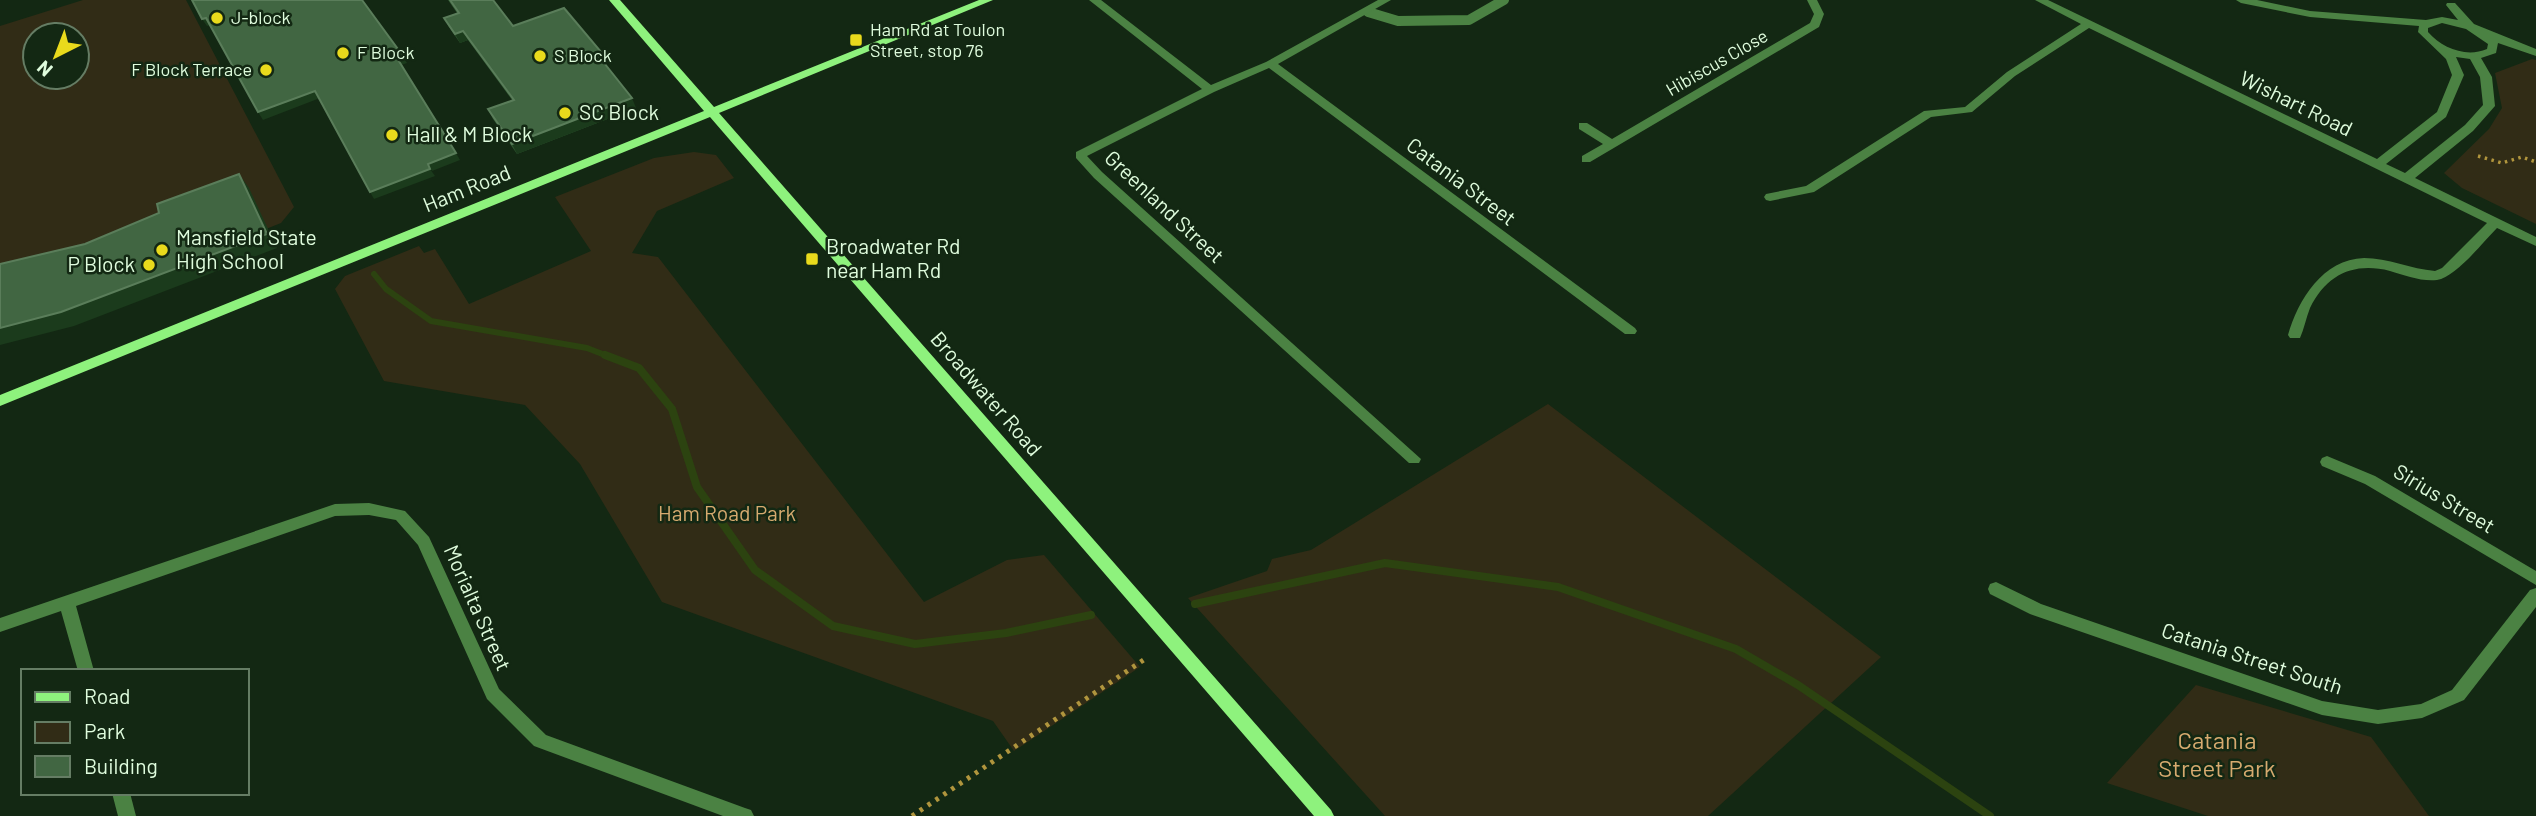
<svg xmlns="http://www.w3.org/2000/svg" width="2536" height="816" font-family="Barlow,sans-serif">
<rect width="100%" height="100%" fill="#132813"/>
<g fill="#312c16" fill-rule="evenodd">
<path d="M83 0H186L294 207 281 223 0 334V26ZM35 35H77V77H35Z"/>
<path d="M2532 59 2536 60V224L2462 188 2444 173 2489 129 2502 108 2495 73Z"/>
<path d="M694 152 716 155 734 178 657 211 632 253 658 257 924 602 1007 560 1044 555 1140 667 1014 751 993 721 662 602 580 464 525 405 384 381 335 289 345 276 419 246 424 253 435 249 469 304 591 251 555 197 654 158Z"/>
<path d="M1548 404 1881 657 1708 816H1385L1188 598 1267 571 1272 559 1311 550Z"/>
<path d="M2196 685 2371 737 2429 816H2208L2107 783Z"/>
</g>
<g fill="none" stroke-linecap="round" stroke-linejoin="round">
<path stroke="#2c4310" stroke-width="6" d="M374 274 386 289 431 321 587 348 610 357"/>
<g stroke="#2c4310" stroke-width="8">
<path d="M605 355 639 368 672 409 697 487 755 570 833 626 915 644 1006 633 1091 615"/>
<path d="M1195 604 1385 563 1558 587 1736 649 1798 685 1990 816"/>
</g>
<path stroke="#b0953d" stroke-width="3.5" stroke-dasharray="2.5 4.5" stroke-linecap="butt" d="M2478 156 2502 163 2522 157 2536 162"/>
<path stroke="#b0953d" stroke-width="5" stroke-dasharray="3.5 6" stroke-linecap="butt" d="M912 816 1145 659"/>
<path stroke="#4b8243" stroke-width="10" d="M1368 12 1398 21 1469 20 1504 0"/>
<g fill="#4b8243" fill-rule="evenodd">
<path d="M1089 0H1101L1211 85 1266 62 1378 0H1391L1278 64 1635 328 1637 331 1635 334H1625L1269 68 1214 92 1087 156 1102 172 1421 459 1419 463H1409L1094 178 1076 158V152L1202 89Z"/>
<path d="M1807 0H1817L1824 14 1819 27 1590 162H1582V156L1603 144 1579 129V123H1587L1612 139 1810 23 1814 14Z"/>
<path d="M2035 0H2048L2377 159 2437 112 2452 75 2446 59 2418 32 2419 26 2310 17 2241 3 2236 0H2257L2310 11 2426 20 2442 17 2458 20 2446 5 2447 3H2455L2474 24 2536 49V56L2498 43 2496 53 2481 58 2492 77 2495 106 2473 131 2415 178 2536 237V246L2497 228C2483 242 2456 277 2437 280 2422 282 2404 275 2390 271 2354 262 2327 274 2310 308 2306 318 2304 329 2300 338H2290L2288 335C2298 300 2323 259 2364 258 2388 258 2411 269 2435 271L2442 268 2487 223 2089 28 2015 76 1972 112 1931 117 1814 192 1770 201 1766 200 1764 197 1766 194 1806 186 1924 111 1965 107 2007 72 2081 24ZM2442 23 2466 29 2488 44 2487 49C2466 58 2442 48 2428 32V28ZM2456 57 2470 59 2480 77 2483 105 2465 125 2405 173 2386 164 2446 117 2464 75Z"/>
<path d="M2327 456 2375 476 2536 571V585L2365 484 2322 466 2320 462 2322 458Z"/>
<path d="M369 503 405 511 429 537 499 689 546 735 745 808 751 810 754 816H723L534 746 487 699 418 545 396 520 369 515 335 516 76 606 94 671H78L61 611 0 632V618L335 504Z"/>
<path d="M1996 582 2041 604 2322 701 2378 710 2421 704 2452 690 2530 590 2536 588V607L2464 700 2422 718 2378 724 2322 715 2030 614 1990 594 1988 589 1990 584Z"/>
<path d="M112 793H130L136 816H118Z"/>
</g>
<path fill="#8ef27d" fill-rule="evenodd" d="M609 0H620L714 107 979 0H993L719 113 1331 810 1334 816H1314L710 117 0 406V395L704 111Z"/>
</g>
<path fill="#2e542f" d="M448 0H493L513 26 602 53 606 62 604 63 636 108 517 154 493 119 488 109 512 100 468 40 460 43 449 27 444 18 457 13Z"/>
<g fill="#1b3b1c">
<path d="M206 18 211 25 207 26 202 19Z"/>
<path d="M463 31 468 40 460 43 455 34Z"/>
<path d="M602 53 606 62 601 64 597 54Z"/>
<path d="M403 56 407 63 401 65 397 58Z"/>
<path d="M315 91 320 98 263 120 258 112Z"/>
<path d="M632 98 636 108 517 154 512 144Z"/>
<path d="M456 153 460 160 432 171 428 164Z"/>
<path d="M430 169 435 176 374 199 370 192Z"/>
<path d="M239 174 249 188 277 248 74 326 0 345V328Z"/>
</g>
<g fill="#416642" stroke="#5a7d5a" stroke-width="2">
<path d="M192 0H362L403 56 397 58 456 153 428 164 430 169 370 192 315 91 258 112 206 18 202 19Z"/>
<path d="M450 0H493L513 26 564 8 602 53 597 54 632 98 512 144 488 109 514 100 463 31 455 34 444 18 459 13Z"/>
<path d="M239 174 267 234 61 312 0 328V264L85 244 159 213 157 204Z"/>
</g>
<g fill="#e9da1c" stroke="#132813" stroke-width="2.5">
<circle cx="217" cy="18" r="7"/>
<rect x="849" y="33" width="14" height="14" rx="3.5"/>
<circle cx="343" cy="53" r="7"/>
<circle cx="540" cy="56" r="7"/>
<circle cx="266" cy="70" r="7"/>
<circle cx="565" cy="113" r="7"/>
<circle cx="392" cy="135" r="7"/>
<circle cx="162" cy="250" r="7"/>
<rect x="805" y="252" width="14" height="14" rx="3.5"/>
<circle cx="149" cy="265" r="7"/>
</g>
<g text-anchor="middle" stroke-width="5" stroke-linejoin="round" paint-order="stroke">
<g font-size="18" fill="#dffcdd" stroke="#132813" text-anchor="start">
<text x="231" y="24">J-block</text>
<text x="870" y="36">Ham Rd at Toulon<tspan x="870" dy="21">Street, stop 76</tspan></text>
<text x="357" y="59">F Block</text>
<text x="554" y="62">S Block</text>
<text x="252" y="76" text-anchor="end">F Block Terrace</text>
</g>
<g font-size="18" fill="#dffcdd" stroke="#132813">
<text transform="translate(1717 63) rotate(-30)" y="6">Hibiscus Close</text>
</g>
<g font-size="21" fill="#dffcdd" stroke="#132813">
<text transform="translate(2296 104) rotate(26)" y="7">Wishart Road</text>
<text transform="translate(1461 182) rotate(37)" y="7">Catania Street</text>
<text transform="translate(467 189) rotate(-22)" y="7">Ham Road</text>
<text transform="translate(1164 207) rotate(43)" y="7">Greenland Street</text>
<text transform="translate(986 394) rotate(49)" y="7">Broadwater Road</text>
<text transform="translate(2444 499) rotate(31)" y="7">Sirius Street</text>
<text transform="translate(477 608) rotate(66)" y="7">Morialta Street</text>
<text transform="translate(2252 659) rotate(18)" y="7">Catania Street South</text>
</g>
<g font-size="21" fill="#dffcdd" stroke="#132813" text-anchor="start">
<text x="579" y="120">SC Block</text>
<text x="406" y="142">Hall &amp; M Block</text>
<text x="176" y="245">Mansfield State<tspan x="176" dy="24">High School</tspan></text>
<text x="826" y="254">Broadwater Rd<tspan x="826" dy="24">near Ham Rd</tspan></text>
<text x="135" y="272" text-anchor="end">P Block</text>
</g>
<g font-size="21" fill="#d6aa6f" stroke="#132813">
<text x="727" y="521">Ham Road Park</text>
</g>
<g font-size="24" fill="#d6aa6f" stroke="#132813">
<text x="2217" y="749">Catania<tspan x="2217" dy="28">Street Park</tspan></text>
</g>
</g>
<rect x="21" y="669" width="228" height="126" fill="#132813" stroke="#657d64" stroke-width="2"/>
<rect x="35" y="692" width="35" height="10" fill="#8ef27d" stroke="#657d64" stroke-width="2"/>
<text x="84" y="704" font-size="21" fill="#dffcdd">Road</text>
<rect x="35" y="722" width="35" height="21" fill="#312c16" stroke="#657d64" stroke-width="2"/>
<text x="84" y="739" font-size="21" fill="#dffcdd">Park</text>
<rect x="35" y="756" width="35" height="21" fill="#416642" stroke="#657d64" stroke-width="2"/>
<text x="84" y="774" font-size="21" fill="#dffcdd">Building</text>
<g transform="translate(56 56) rotate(222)"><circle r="33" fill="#132813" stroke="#657d64" stroke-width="2"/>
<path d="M0-5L12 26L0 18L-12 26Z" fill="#e9da1c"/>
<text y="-10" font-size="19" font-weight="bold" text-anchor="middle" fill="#dffcdd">N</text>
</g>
</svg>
